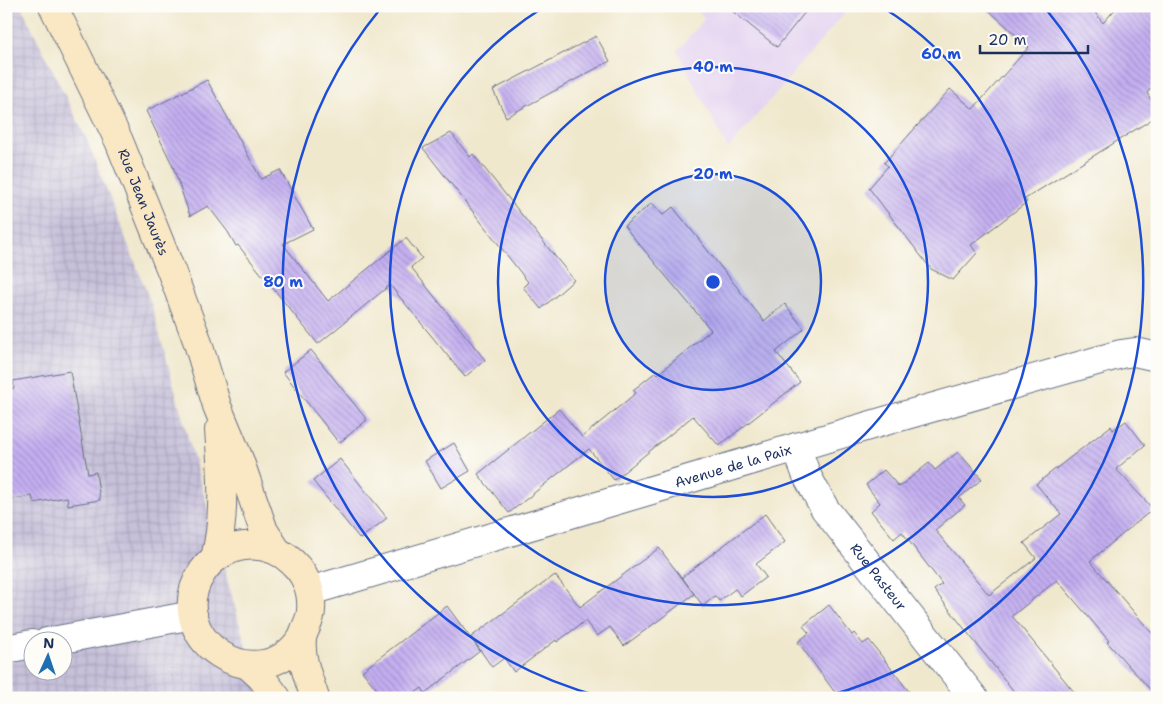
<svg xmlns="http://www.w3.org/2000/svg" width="1163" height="704" viewBox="0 0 1163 704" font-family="'Shantell Sans',sans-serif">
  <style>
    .built { fill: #e4d3f1 }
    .industrial { fill: url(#industrial-grid); fill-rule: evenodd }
    .building { fill: url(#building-back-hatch) }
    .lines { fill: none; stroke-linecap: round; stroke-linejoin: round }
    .minor-casing { stroke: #667085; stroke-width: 30 }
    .secondary-casing { stroke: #667085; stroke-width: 30 }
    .minor { stroke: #fff; stroke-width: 28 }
    .secondary { stroke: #fae7c3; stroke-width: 28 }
    .ring { fill: none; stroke: #1d4ed8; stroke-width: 2.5 }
    .labels { text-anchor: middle; stroke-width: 4; stroke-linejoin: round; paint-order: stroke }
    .street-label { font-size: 14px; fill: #1b2f5e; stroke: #fdfcf7 }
    .centre { fill: #1d4ed8; stroke: #fdfcf7; stroke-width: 2.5 }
    .ring-label { font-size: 15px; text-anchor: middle; font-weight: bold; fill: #1d4ed8; stroke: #fdfcf7; stroke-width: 4; stroke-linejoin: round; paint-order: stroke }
  </style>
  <defs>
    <pattern id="industrial-grid" width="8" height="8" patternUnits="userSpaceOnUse" patternTransform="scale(1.25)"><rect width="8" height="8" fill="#c6c0d9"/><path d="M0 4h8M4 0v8" fill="none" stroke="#aaa5bd"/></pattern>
    <pattern id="building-back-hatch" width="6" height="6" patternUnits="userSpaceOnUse" patternTransform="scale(1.25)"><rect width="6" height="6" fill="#c4aff1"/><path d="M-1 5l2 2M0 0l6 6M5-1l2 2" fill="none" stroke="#9e8fc6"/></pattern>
  </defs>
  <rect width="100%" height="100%" fill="#fdfcf7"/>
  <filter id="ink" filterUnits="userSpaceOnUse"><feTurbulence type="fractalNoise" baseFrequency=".02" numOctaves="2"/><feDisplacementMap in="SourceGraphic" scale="10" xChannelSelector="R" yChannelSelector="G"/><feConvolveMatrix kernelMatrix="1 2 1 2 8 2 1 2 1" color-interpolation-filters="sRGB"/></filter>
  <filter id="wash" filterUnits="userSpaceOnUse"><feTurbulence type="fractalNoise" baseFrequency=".0096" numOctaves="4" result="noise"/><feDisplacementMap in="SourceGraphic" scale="20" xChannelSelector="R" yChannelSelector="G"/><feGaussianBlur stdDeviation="1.12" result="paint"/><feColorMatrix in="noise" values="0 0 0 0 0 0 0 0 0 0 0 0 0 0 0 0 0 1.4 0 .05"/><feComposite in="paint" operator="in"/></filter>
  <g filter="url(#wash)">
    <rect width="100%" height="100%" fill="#f0e8cd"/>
    <polygon class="built" points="692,6 851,6 728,149 677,51 705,18"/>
    <path class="industrial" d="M6 6H21L87 140 151 303 260 698H6ZM32 642H62V672H32Z"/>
    <g id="blocks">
      <g class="building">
        <polygon points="726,6 810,6 777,47"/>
        <polygon points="984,6 1090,6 1103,23 1118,6 1157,6 1157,81 1147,93 1157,109 1157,116 1025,199 1027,202 971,245 977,253 953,280 931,269 869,188 888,166 884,163 950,89 973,109 1029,47"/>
        <polygon points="596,36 610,61 506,117 493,90"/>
        <polygon points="207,80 261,179 280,170 313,229 283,244 328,301 406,238 422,258 411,267 485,360 465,377 390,285 318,344 238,245 236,246 228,232 208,206 190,216 172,164 146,111"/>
        <polygon points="451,133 470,157 473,154 574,280 541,309 523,287 528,282 423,148"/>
        <polygon points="652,203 663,215 673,207 764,321 785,304 804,329 776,352 800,382 719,446 693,416 614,480 589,449 509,513 478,474 559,409 582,437 636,393 633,390 656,372 658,374 711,330 624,226"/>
        <polygon points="311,350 367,420 339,443 283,372"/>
        <polygon points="70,371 88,474 96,472 100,500 68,505 67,497 34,503 32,496 6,500 6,390 14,388 13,381"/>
        <polygon points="1126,421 1145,445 1116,469 1153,509 1090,561 1157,639 1157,697 1107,642 1109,641 1057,580 1012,616 1079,698 1019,698 934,590 942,584 902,532 894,539 871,511 880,503 866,485 884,470 899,487 929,463 935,470 958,452 982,479 959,498 965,505 935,530 989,595 1036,558 1024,543 1061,514 1036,484 1111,426 1113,430"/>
        <polygon points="454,443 470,471 441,488 425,461"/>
        <polygon points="340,459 387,518 360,539 313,481"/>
        <polygon points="765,514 785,542 756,564 766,577 741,596 735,589 719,601 715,596 703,606 682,577"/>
        <polygon points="659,548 694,594 624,646 610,627 597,636 585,621 557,642 556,640 514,672 504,658 492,667 471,637 555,575 580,607"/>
        <polygon points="829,605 852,635 854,633 863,644 869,640 914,698 839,698 798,642 809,633 803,626"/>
        <polygon points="447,606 480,651 425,693 422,688 408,698 384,698 362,671"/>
      </g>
    </g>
  </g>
  <g filter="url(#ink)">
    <use href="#blocks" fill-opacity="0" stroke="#667085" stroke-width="1"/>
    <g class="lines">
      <g class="minor-casing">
        <g id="minor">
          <path id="s1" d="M796 447 807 476 825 509 974 698"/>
          <path id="s2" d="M310 591 885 421 1121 354 1135 352 1157 357"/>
          <polyline points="47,642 193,615"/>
          <polyline points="6,649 32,644"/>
        </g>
      </g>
      <g class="secondary-casing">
        <g id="secondary">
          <path id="s3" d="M53 6 119 141 172 273 197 340 217 406 239 459 264 531 277 551"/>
          <path d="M215 558C226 517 222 472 219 430"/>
          <path d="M302 637C259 704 158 637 203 571 212 558 228 548 244 546 281 542 314 572 311 610 311 621 303 630 302 639 300 659 309 679 315 698"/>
          <polyline points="248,665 261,677 277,698"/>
        </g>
      </g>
      <use href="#minor" class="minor"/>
      <use href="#secondary" class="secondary"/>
    </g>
  </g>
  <circle cx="713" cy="282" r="108" fill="#1d4ed8" fill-opacity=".12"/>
  <g class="ring">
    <circle cx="713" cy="282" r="108"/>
    <circle cx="713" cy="282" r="215"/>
    <path d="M882 7A323 323 0 1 1 544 7"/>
    <path d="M602 697A430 430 0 0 1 381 8M1045 8A430 430 0 0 1 824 697"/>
  </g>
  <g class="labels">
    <g class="street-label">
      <text dy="5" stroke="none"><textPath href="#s3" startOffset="216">Rue Jean Jaurès</textPath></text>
      <text dy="5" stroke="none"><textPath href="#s2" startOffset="441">Avenue de la Paix</textPath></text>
      <text dy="5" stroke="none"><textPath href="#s1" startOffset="155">Rue Pasteur</textPath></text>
    </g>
  </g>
  <circle cx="713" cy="282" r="8" class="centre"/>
  <g class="ring-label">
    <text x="941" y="59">60 m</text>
    <text x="713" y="72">40 m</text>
    <text x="713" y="179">20 m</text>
    <text x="283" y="287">80 m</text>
  </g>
  <rect width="1163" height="704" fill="none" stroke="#fdfcf7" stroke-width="25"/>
  <g transform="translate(48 656) rotate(3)"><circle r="24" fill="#fdfcf7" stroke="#a3aaba"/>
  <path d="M0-4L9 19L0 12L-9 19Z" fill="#1f6fb2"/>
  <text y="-8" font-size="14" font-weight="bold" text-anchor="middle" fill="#1b2f5e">N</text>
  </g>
  <path d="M980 45v8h108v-8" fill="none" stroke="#1b2f5e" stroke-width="2.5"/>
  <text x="988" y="45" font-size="15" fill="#1b2f5e" stroke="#fdfcf7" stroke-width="4" paint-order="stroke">20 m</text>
</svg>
